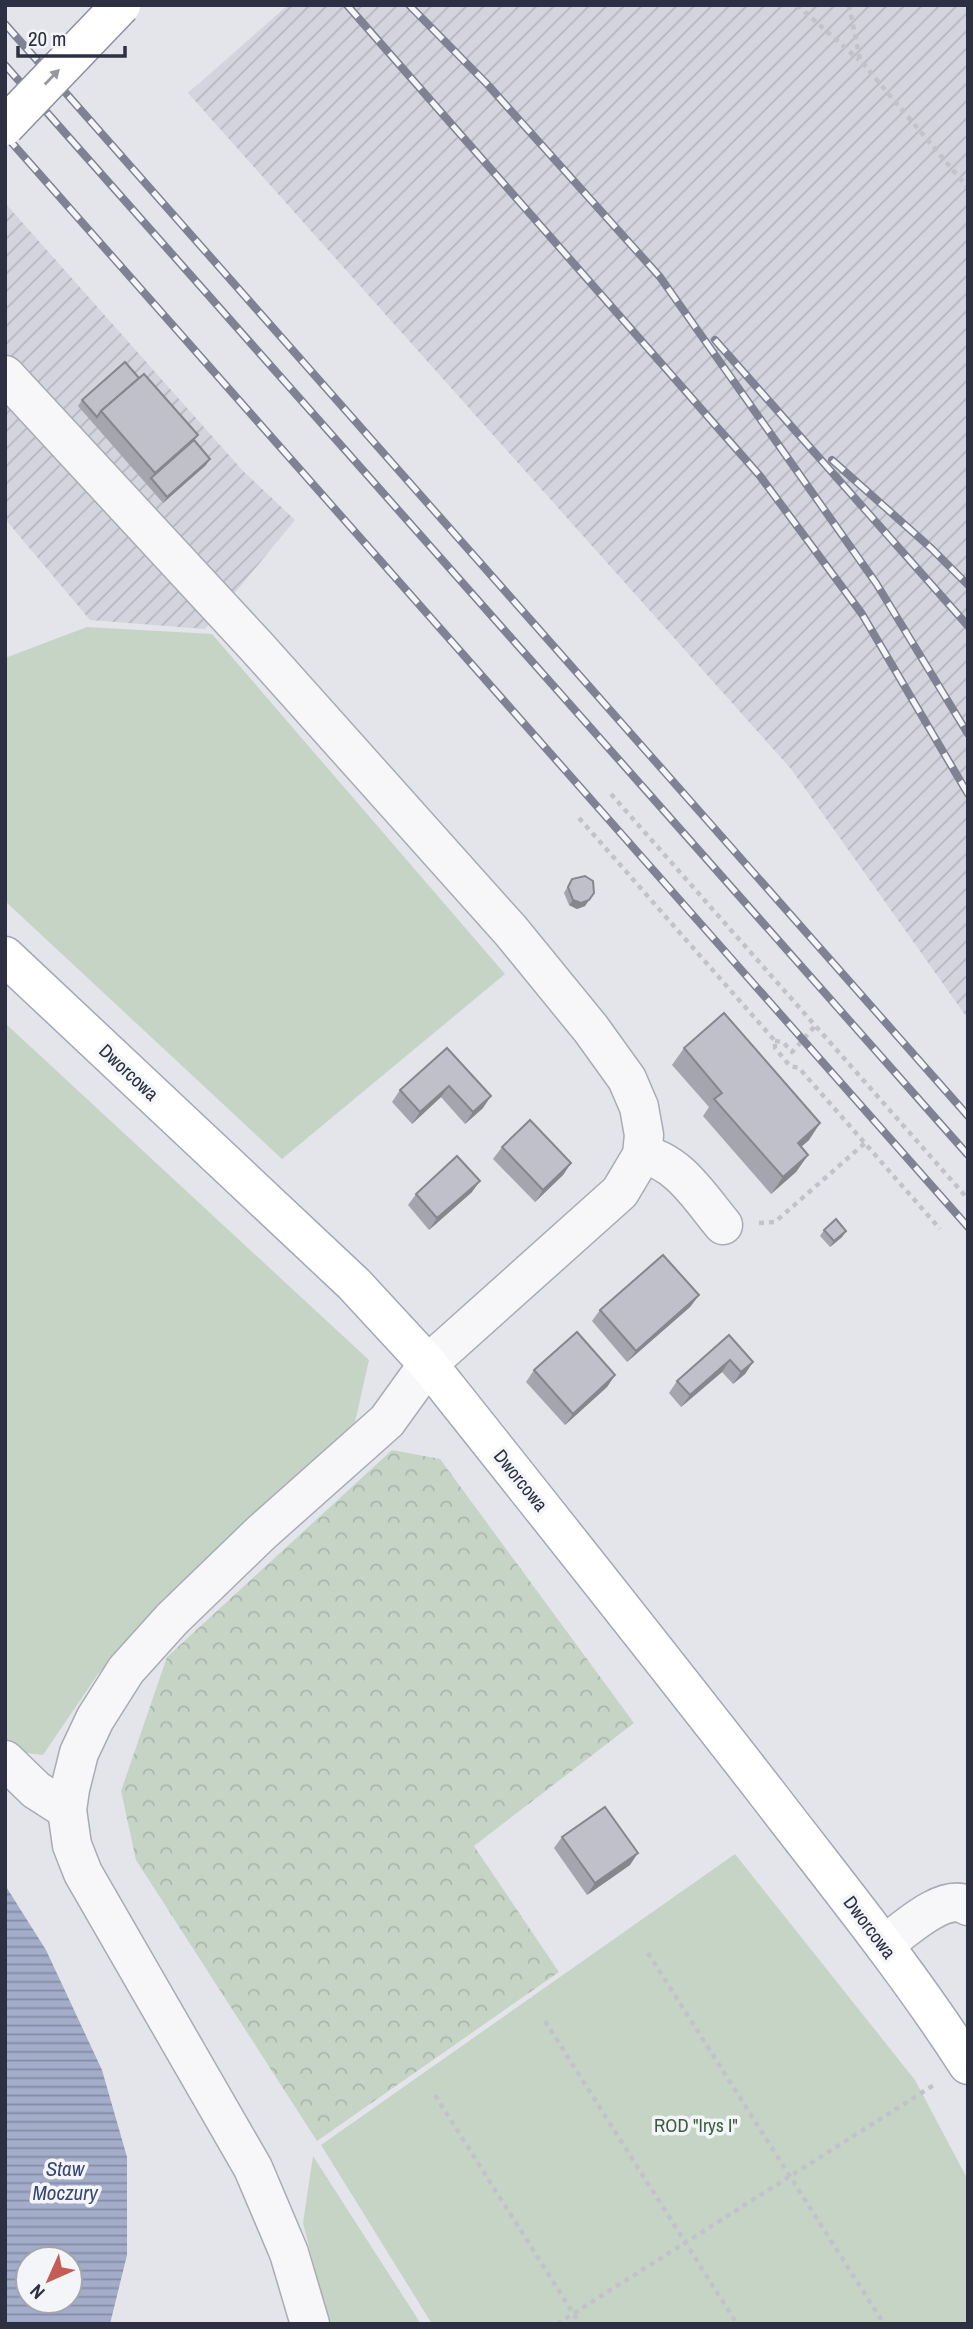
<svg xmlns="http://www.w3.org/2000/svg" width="973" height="2329" viewBox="0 0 973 2329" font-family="'Archivo Narrow',sans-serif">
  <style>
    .industrial { fill: url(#industrial-furrows) }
    .green { fill: #c6d4c6 }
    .forest { fill: url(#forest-crowns) }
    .water { fill: url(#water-rules); fill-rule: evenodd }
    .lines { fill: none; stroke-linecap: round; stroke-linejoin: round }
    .minor-casing { stroke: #a9abb5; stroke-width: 41 }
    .major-casing { stroke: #a4a7b6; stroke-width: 41 }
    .path { stroke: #c2c3c9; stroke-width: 4.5; stroke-dasharray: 5 5; stroke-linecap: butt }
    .minor { stroke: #f7f7f9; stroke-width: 38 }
    .major { stroke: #fff; stroke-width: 38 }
    .rail-casing { stroke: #7f8293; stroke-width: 8 }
    .rail { stroke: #f4f5f8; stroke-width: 5; stroke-dasharray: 16; stroke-linecap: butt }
    .highway-bridge-casing { stroke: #8d90a0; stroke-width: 41; stroke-linecap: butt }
    .highway-bridge { stroke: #fff; stroke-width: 38 }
    .wall { fill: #a4a5ae }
    .shaded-wall { fill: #86868d }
    .building { fill: #bfc0ca; stroke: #86868d; stroke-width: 2 }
    .oneway { fill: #9698a0 }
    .labels { text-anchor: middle; stroke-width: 7; stroke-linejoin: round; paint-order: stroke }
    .street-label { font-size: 19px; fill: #2d3042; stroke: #f4f5f8 }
    .park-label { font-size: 19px; fill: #3b5d3d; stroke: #f4f5f8 }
    .water-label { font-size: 21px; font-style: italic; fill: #3a4773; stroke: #f4f5f8 }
  </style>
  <defs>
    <pattern id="industrial-furrows" width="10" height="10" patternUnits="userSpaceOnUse" patternTransform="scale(1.75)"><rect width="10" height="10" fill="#d3d4dd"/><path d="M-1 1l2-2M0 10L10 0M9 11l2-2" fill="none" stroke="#b5b6bf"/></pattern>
    <pattern id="forest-crowns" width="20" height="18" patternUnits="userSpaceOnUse" patternTransform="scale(1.75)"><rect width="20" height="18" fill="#c6d4c6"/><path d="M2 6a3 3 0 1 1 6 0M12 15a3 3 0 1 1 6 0" fill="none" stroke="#aab6ab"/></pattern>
    <pattern id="water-rules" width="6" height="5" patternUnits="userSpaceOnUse" patternTransform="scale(1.75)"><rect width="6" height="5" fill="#a3acc8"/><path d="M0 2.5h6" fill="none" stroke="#858ca4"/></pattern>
  </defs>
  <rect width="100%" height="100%" fill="#e4e5eb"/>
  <g class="industrial">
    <polygon points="288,5 968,5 968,1019 791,769 188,93"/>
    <polygon points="5,203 243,471 295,520 205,629 90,620 5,519"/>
  </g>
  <g class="green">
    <polygon points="87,627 212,634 505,974 282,1159 5,901 5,658"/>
    <polygon points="5,1023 369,1360 355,1422 98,1674 43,1755 10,1751 5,1746"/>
    <polygon points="735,1854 915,2080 968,2180 968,2324 432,2324 321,2145"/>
    <polygon points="313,2156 421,2324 329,2324 303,2223"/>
  </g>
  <polygon class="forest" points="392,1450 440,1459 634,1723 474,1846 559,1972 317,2141 136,1860 121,1791 167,1657"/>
  <path class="water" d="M5 1885 46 1950 102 2070 127 2157V2255L110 2324H5ZM28 2259H70V2301H28Z"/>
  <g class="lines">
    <g class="minor-casing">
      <g id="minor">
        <polyline points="5,375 256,646 511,931 591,1029 627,1079 639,1107 644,1135 642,1155 620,1192 428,1364 387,1421 261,1533 172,1619 126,1670 95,1719 79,1753 70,1789 67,1810 72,1845 83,1873 253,2168 289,2253 310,2324"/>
        <path d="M642 1155C678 1160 701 1199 723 1225"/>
        <polyline points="5,1760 36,1790 67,1810"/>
        <path d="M884 1945C903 1931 945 1891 968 1906"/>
      </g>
    </g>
    <g class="major-casing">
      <path id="major" d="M5 956 354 1284 428 1364C541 1506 655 1649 766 1792 835 1882 907 1970 968 2065"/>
    </g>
    <g class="path">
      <polyline points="797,5 859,60"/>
      <polyline points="849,5 860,60 968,188"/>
      <polyline points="611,794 968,1199"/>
      <polyline points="579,818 775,1041 775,1048 790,1066 799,1068 940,1229"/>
      <polyline points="775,1041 783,1042 792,1052 815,1026"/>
      <polyline points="759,1223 775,1222 865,1143"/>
      <polyline points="648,1953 884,2324"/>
      <polyline points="545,2021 737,2324"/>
      <polyline points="435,2095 580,2324"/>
      <polyline points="557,2324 937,2083"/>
    </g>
    <use href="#minor" class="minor"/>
    <use href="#major" class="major"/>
    <g class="rail-casing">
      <g id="rail">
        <polyline points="347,5 760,476 862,614 968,794"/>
        <polyline points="409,5 487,84 660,277 876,583 968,734"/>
        <polyline points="5,24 968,1116"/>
        <polyline points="5,65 968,1155"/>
        <polyline points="5,135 968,1227"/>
        <polyline points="715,340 968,626"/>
        <polyline points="832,460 932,549 968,585"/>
      </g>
    </g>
    <use href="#rail" class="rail"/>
    <g class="highway-bridge-casing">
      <polyline id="highway-bridge" points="5,126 121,5"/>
    </g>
    <use href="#highway-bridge" class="highway-bridge"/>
  </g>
  <g class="wall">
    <polygon points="82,400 194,440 206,465 163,503 78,406"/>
    <polygon points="572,879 594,893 585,906 577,909 569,905 564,893"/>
    <polygon points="447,1048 483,1108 465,1124 441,1097 412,1124 392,1102 400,1090"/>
    <polygon points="684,1048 820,1123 809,1140 801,1147 808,1155 796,1172 771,1194 703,1116 709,1107 672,1065"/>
    <polygon points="502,1147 571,1163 563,1175 535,1202 493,1159"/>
    <polygon points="472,1192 429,1230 408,1205 416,1194"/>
    <polygon points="824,1230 846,1231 842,1237 830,1247 820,1236"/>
    <polygon points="699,1295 690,1307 627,1362 592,1321 600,1310"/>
    <polygon points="729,1335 753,1362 745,1374 733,1384 722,1372 681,1407 669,1393 677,1381"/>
    <polygon points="534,1370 615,1375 607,1387 565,1425 526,1382"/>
    <polygon points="562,1837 630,1865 587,1895 554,1848"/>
  </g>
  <g class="shaded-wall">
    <polygon points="198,435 190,446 151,478 147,484 155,473"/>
    <polygon points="210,459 206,465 163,503 167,497"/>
    <polygon points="573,900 589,900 585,906 577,909 569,905"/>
    <polygon points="449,1086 441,1097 412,1124 420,1112"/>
    <polygon points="491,1096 483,1108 465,1124 473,1112"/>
    <polygon points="820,1123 809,1140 786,1160 798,1143"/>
    <polygon points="808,1155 796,1172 771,1194 783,1177"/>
    <polygon points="571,1163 563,1175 535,1202 543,1190"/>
    <polygon points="480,1181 472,1192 429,1230 437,1218"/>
    <polygon points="846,1231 842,1237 830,1247 834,1241"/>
    <polygon points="699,1295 690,1307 627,1362 636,1351"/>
    <polygon points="730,1360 722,1372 681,1407 690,1395"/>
    <polygon points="753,1362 745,1374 733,1384 741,1372"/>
    <polygon points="615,1375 607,1387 565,1425 573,1414"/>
    <polygon points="638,1853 630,1865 587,1895 595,1883"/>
  </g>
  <g class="building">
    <polygon points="125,362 139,378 101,411 97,417 82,400"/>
    <polygon points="144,374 198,435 155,473 101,411"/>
    <polygon points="194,440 210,459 167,497 151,478"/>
    <polygon points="585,876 593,881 594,893 589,900 581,903 573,900 568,887 572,879"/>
    <polygon points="724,1013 820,1123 798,1143 808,1155 783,1177 714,1099 722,1093 684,1048"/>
    <polygon points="447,1048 491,1096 473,1112 449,1086 420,1112 400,1090"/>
    <polygon points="530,1120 571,1163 543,1190 502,1147"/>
    <polygon points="457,1156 480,1181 437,1218 416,1194"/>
    <polygon points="836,1219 846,1231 834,1241 824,1230"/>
    <polygon points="663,1255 699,1295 636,1351 600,1310"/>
    <polygon points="577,1332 615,1375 573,1414 534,1370"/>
    <polygon points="729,1335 753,1362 741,1372 730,1360 690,1395 677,1381"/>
    <polygon points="605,1807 638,1853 595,1883 562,1837"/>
  </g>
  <defs><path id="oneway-solid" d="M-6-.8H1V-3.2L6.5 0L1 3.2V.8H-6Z" transform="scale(1.75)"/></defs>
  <use class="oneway" href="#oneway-solid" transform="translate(52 77) rotate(-46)"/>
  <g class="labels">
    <g class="street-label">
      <text transform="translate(129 1072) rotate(43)" y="7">Dworcowa</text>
      <text transform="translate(521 1480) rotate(51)" y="7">Dworcowa</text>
      <text transform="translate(870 1927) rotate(53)" y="7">Dworcowa</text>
    </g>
    <g class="park-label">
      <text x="696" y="2132">ROD "Irys I"</text>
    </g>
    <g class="water-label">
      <text x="65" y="2176">Staw<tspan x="65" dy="24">Moczury</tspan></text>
    </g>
  </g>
  <rect width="973" height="2329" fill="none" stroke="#2d3042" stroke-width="14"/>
  <g transform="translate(49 2280) rotate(225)"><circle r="33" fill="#f4f5f8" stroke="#a4a6af" stroke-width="2"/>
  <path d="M0-5L12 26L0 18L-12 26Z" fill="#c45e55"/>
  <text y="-10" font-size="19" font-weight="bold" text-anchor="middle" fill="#2d3042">N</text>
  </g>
  <path d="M18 46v10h107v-10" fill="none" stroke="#2d3042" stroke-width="3.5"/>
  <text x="28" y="46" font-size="21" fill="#2d3042" stroke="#f4f5f8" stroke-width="5" paint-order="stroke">20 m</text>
</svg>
